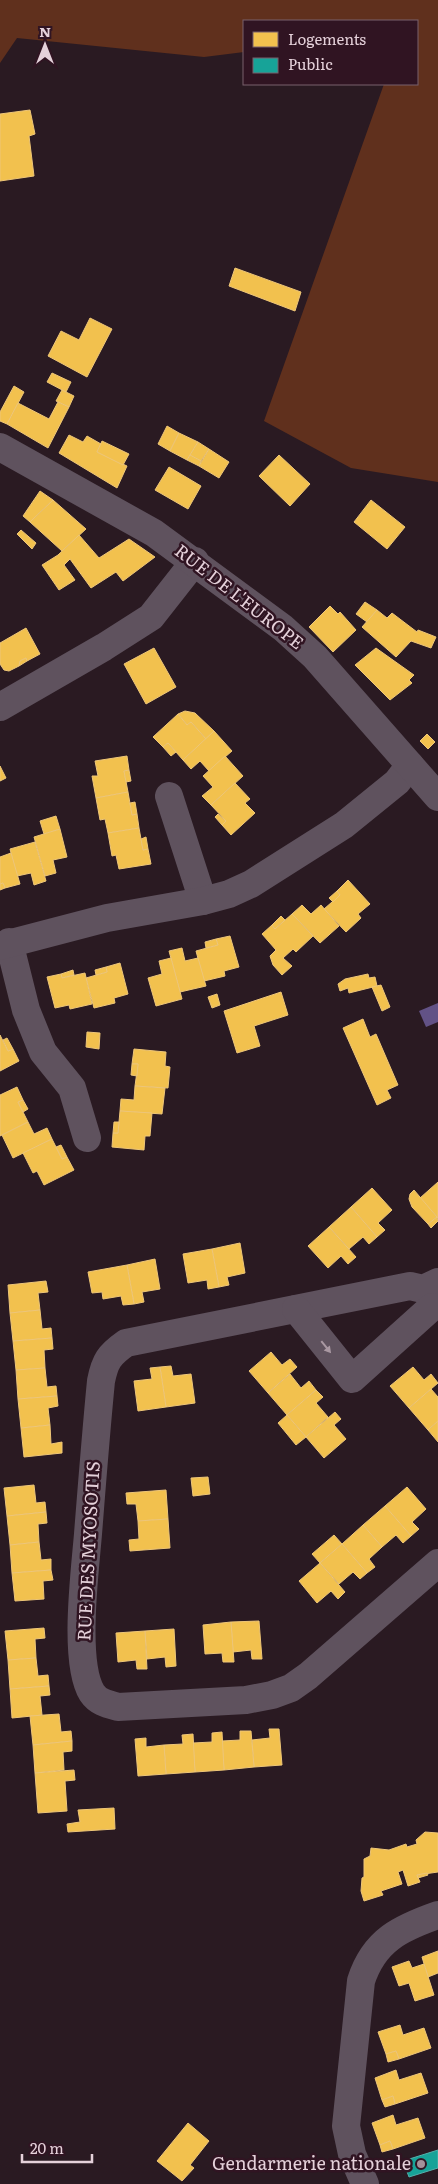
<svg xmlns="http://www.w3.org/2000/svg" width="438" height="2184" viewBox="0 0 438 2184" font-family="Literata,serif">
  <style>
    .green { fill: #60301d }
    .water { fill: #625286 }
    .homes { fill: #f2c14e; stroke: #eec678 }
    .public { fill: #17a398; stroke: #55b1ac }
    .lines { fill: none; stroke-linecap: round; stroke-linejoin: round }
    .minor { stroke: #5f525e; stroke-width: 28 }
    .tertiary { stroke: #5f525e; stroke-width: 28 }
    .oneway { fill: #a998a2 }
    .poi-dot { fill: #a4919a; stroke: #301422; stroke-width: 2 }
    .labels { text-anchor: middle; stroke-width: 5; stroke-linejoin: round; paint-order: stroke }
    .street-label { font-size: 18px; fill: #e5d1da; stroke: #301422 }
    .poi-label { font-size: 18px; fill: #e5d1da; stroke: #301422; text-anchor: end }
  </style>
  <rect width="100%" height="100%" fill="#2a1a22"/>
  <polygon class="green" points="0,0 438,0 438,482 351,468 264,421 384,84 417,84 417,21 244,21 244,52 204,57 17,38 0,63"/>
  <polygon class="water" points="438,1003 438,1022 426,1027 419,1011"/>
  <g class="homes">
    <polygon points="30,110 35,134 29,136 34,176 0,181 0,114"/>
    <polygon points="235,268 301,292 295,311 229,286"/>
    <polygon points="90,318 112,329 87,377 48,356 61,331 79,340"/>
    <polygon points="52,373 71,382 66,392 47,382"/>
    <polygon points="14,386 24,392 7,424 0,421 0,412"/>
    <polygon points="62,390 74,396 69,407 56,401"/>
    <polygon points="58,402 69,407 48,448 7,424 18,403 49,419"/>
    <polygon points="167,426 179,433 170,451 158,444"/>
    <polygon points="179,433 198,442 187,460 170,451"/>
    <polygon points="69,435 83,442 87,436 101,444 97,452 127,466 117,488 59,453"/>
    <polygon points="102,441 129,454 123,465 97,452"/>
    <polygon points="198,442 209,449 201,461 190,455"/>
    <polygon points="209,449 229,462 219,478 199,466"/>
    <polygon points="190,455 201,461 199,466 187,460"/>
    <polygon points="279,455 310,484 290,506 259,476"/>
    <polygon points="169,467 201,486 188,509 155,490"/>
    <polygon points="40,491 53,500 30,522 23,516"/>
    <polygon points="53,500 86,529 62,551 30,522"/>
    <polygon points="371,500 405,527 387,549 354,522"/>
    <polygon points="21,530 36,543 32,549 17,534"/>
    <polygon points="79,535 99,558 129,539 155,557 123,581 116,572 91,588 70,559 64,565 75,580 59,590 42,565 58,555"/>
    <polygon points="365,602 377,610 367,622 356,614"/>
    <polygon points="330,606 338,614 340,612 356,630 333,652 309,627"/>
    <polygon points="377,610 387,618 392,613 417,632 418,630 436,637 431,648 411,641 396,657 362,627"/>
    <polygon points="26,628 40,654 27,661 26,658 20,661 19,666 9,671 4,670 0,664 0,643"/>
    <polygon points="154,648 176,687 146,704 124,664"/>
    <polygon points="376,648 414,675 409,680 412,683 390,700 355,665"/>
    <polygon points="26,658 27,661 19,666 20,661"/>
    <polygon points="185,711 195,713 214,731 206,739 191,722 187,725 178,714"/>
    <polygon points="178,714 187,725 191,722 206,739 183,760 168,743 163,747 153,737"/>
    <polygon points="214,731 232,751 209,771 200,761 191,769 183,760"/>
    <polygon points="427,734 435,742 428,749 420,741"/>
    <polygon points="168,743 176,752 171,756 163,747"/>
    <polygon points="127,756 129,770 124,771 128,792 96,798 92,776 98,776 95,761"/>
    <polygon points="225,756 243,776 211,805 202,796 213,787 203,776"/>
    <polygon points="0,766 6,778 0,781"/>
    <polygon points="129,770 131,781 126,782 124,771"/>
    <polygon points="235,783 250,799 245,803 255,813 231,835 222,825 226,821 211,805"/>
    <polygon points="128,792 132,815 137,814 139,828 108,833 105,819 100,820 96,798"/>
    <polygon points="135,802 137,814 132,815 130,803"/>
    <polygon points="218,814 226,821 222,825 215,817"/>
    <polygon points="56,816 60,829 44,834 40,821"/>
    <polygon points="139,828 143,850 148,849 151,864 119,869 116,855 112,856 108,833"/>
    <polygon points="60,829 67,857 53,860 56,873 45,876 34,837"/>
    <polygon points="146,837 148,849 143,850 141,839"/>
    <polygon points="35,842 46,881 34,885 31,873 17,876 10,849"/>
    <polygon points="11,853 20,884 5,888 3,883 0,884 0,857"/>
    <polygon points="348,880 370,904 358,914 361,918 346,932 324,909 340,895 337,891"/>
    <polygon points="3,883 5,888 0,890 0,884"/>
    <polygon points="337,891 340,895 333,902 329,898"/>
    <polygon points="302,905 311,914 321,905 339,926 320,943 292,914"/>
    <polygon points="292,914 313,936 296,952 293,949 283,958 292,966 282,975 273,965 270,956 276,950 262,934 272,925 275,929"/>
    <polygon points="281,916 285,920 275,929 272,925"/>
    <polygon points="230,936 239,967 224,971 225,976 204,981 196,951 218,945 216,939"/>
    <polygon points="216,939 218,945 206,948 205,942"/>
    <polygon points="182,948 185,961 198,958 206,986 180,992 169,951"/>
    <polygon points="171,958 182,999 156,1006 148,978 162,974 159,961"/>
    <polygon points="120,963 128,994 114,998 115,1003 94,1008 86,978 107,972 106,967"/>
    <polygon points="106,967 107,972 96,975 95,970"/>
    <polygon points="73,970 74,975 62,978 61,974"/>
    <polygon points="85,973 92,1004 70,1009 69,1005 55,1008 47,977 61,974 62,978"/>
    <polygon points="368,974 369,978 375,977 377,986 349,993 348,988 340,991 338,984 345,979"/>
    <polygon points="381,985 390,1007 382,1011 372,987"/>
    <polygon points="281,992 288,1015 254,1026 260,1046 237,1053 224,1011"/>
    <polygon points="217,994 220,1005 212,1008 208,997"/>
    <polygon points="363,1019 370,1037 376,1034 398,1085 387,1090 391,1098 377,1105 343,1028"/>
    <polygon points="87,1032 100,1033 99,1049 86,1047"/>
    <polygon points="0,1035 8,1051 13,1049 19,1061 0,1071"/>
    <polygon points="7,1038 13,1049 8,1051 3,1040"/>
    <polygon points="134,1049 166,1052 165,1066 170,1067 168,1088 135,1086 138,1064 132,1064"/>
    <polygon points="132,1064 138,1064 137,1076 131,1075"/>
    <polygon points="135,1086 165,1088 162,1114 120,1111 121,1099 134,1100"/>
    <polygon points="17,1087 23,1100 18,1102 28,1122 0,1136 0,1095"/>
    <polygon points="23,1100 28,1109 23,1112 18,1102"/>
    <polygon points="120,1111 152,1113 150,1136 145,1136 144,1150 112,1147 113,1133 118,1133"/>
    <polygon points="28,1122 34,1134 47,1128 52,1139 13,1158 2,1135"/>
    <polygon points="114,1122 119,1122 118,1133 113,1133"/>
    <polygon points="52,1139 62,1159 67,1157 74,1170 44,1185 37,1171 33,1173 23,1153"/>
    <polygon points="61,1145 67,1157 62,1159 56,1147"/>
    <polygon points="438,1182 438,1218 420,1198"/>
    <polygon points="372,1188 392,1210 378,1223 385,1230 377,1237 351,1207"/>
    <polygon points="414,1190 437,1217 428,1224 412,1207 409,1199 410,1194"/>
    <polygon points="351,1207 377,1237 369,1244 363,1237 349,1249 329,1227"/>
    <polygon points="437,1217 438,1221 431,1228 428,1224"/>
    <polygon points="329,1227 356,1257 348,1264 341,1256 328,1268 308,1246"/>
    <polygon points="240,1243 245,1273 227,1277 229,1285 219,1287 212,1249"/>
    <polygon points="212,1249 219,1287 208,1289 207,1280 188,1283 183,1254"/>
    <polygon points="155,1259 160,1289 142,1292 144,1302 134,1304 127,1265"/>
    <polygon points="127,1265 134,1304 123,1305 121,1296 103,1299 102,1292 92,1293 88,1272"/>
    <polygon points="46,1281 48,1292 38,1293 40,1310 10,1313 8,1285"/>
    <polygon points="40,1310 42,1329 51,1328 52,1338 13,1341 10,1313"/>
    <polygon points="52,1338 53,1349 44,1350 45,1368 16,1370 13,1341"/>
    <polygon points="271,1352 282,1365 290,1359 297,1367 268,1393 249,1371"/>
    <polygon points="171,1366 173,1376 191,1374 195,1403 166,1407 160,1367"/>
    <polygon points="160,1367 166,1407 138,1411 134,1381 152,1379 150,1368"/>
    <polygon points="413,1367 424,1380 431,1374 438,1383 409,1408 390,1386"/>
    <polygon points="45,1368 47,1387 56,1386 57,1396 18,1399 16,1370"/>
    <polygon points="290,1374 301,1388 309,1381 316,1390 287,1415 268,1393"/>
    <polygon points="431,1389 438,1397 438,1421 428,1430 409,1408"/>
    <polygon points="316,1390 323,1397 316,1403 328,1417 306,1437 287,1415"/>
    <polygon points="57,1396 58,1406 48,1408 50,1425 21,1428 18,1399"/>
    <polygon points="335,1412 341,1419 334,1425 346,1439 324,1458 306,1437"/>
    <polygon points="287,1415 306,1437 296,1445 278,1423"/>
    <polygon points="438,1421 438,1442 428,1430"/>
    <polygon points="50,1425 51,1444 62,1442 62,1453 24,1457 21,1428"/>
    <polygon points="208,1477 210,1494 193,1496 191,1478"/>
    <polygon points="34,1485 36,1503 45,1502 46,1512 7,1516 4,1488"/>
    <polygon points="407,1487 426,1509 412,1522 419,1529 411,1536 385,1506"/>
    <polygon points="166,1490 168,1519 138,1521 136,1504 127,1504 126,1493"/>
    <polygon points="385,1506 411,1536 403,1543 396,1535 382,1547 363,1525"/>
    <polygon points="46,1512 47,1523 38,1524 39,1542 10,1545 7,1516"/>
    <polygon points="168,1519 170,1548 130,1551 129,1540 139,1539 138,1521"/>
    <polygon points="363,1525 382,1547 369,1559 375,1567 367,1573 342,1544"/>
    <polygon points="334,1535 342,1544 320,1563 312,1554"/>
    <polygon points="39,1542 41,1560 51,1559 51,1570 12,1573 10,1545"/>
    <polygon points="342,1544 367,1573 360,1579 353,1572 339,1584 320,1563"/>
    <polygon points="320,1563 345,1592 338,1599 331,1591 317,1603 299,1581"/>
    <polygon points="51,1570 53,1580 43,1581 44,1599 15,1601 12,1573"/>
    <polygon points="259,1621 262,1659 252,1659 251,1650 233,1652 231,1622"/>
    <polygon points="231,1622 234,1662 223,1662 222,1653 205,1654 203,1625"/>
    <polygon points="44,1628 45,1638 35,1639 36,1658 8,1660 5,1631"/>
    <polygon points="174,1629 176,1666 166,1667 165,1657 147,1659 145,1631"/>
    <polygon points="145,1631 147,1669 137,1669 136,1660 118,1662 116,1633"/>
    <polygon points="36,1658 38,1676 48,1675 49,1686 10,1689 8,1660"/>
    <polygon points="49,1686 50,1695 40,1696 42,1715 12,1718 10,1689"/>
    <polygon points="59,1714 61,1732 71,1731 72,1741 33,1745 30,1716"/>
    <polygon points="269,1729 279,1729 282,1765 254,1767 252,1740 270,1738"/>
    <polygon points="240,1731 251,1731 254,1767 224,1770 222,1741 240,1740"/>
    <polygon points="222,1732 224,1770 195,1772 193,1743 212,1742 212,1733"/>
    <polygon points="193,1734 195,1772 166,1774 164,1745 183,1744 182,1735"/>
    <polygon points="146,1738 146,1747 164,1745 166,1774 138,1776 135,1739"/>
    <polygon points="72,1741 72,1751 63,1752 64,1770 35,1773 33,1745"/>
    <polygon points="74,1770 75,1780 65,1781 67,1811 38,1813 35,1773"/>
    <polygon points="114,1808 115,1829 68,1832 67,1824 80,1822 78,1810"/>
    <polygon points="425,1832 438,1833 438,1872 417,1875 420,1882 408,1886 403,1870 398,1872 402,1884 381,1891 383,1895 364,1901 361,1891 362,1878 364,1877 364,1859 370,1856 371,1848 389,1850 406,1844 407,1847 417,1844 416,1840"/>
    <polygon points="427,1873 428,1875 418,1878 417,1875"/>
    <polygon points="438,1951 438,1973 428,1977 422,1957"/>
    <polygon points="409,1961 412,1968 424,1964 434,1995 415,2001 409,1983 399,1986 392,1967"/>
    <polygon points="400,2025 403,2035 424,2028 431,2048 399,2059 396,2051 386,2054 378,2032"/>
    <polygon points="396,2051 399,2059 388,2062 386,2054"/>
    <polygon points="396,2070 399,2080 421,2073 428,2093 395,2104 393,2096 382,2100 375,2078"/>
    <polygon points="393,2096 395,2104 385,2107 382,2100"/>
    <polygon points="393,2115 396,2125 418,2118 425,2138 393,2149 390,2141 380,2145 372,2123"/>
    <polygon points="188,2123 209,2141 190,2165 194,2168 182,2181 157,2161"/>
    <polygon points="390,2141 393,2149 382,2152 380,2145"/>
  </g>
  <polygon class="public" points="438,2150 438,2168 409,2177 403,2161"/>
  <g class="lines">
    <g class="minor">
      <polyline points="0,707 104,647 151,617 195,561"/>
      <polyline points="169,796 203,901"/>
      <polyline points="9,942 26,1010 43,1052 72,1088 87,1138"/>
      <polyline points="0,946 107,918 203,901 229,894 251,884 344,825 397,782 410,765"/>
      <path d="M438 1282 423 1289 410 1286 126 1343C109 1355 105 1361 101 1381 96 1432 92 1483 88 1534 85 1571 73 1662 92 1693 98 1702 107 1704 118 1707L246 1700 272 1695 291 1688 308 1676 438 1563"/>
      <polyline points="296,1309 352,1379 432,1307"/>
      <path d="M365 2184 352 2154 346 2126 361 1981C374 1940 401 1928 438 1915"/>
    </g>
    <polyline class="tertiary" points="0,447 154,533 283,628 315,657 438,797"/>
  </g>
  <defs><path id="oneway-solid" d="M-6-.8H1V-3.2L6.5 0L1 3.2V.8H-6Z" transform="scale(1.25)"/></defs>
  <use class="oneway" href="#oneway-solid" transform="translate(326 1347) rotate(51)"/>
  <circle class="poi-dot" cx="421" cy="2164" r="5"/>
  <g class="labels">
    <g class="street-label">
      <text transform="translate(239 597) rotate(38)" y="6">RUE DE L'EUROPE</text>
      <text transform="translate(89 1551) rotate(-87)" y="6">RUE DES MYOSOTIS</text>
    </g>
    <g class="poi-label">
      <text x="411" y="2170">Gendarmerie nationale</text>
    </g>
  </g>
  <rect x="243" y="20" width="175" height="65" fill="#301422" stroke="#78606c"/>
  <rect x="253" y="32" width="25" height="15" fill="#f2c14e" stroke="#78606c"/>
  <text x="288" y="45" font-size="15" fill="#e5d1da">Logements</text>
  <rect x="253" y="58" width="25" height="15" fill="#17a398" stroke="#78606c"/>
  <text x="288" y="70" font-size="15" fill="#e5d1da">Public</text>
  <g transform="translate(45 45)" stroke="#301422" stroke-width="4" paint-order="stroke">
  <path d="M0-4L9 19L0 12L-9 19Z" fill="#e5d1da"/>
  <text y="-8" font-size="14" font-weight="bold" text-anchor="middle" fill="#e5d1da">N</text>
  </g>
  <path d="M22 2154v8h70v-8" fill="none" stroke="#e5d1da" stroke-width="2.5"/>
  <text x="30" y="2154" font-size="15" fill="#e5d1da" stroke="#301422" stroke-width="4" paint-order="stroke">20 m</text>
</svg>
